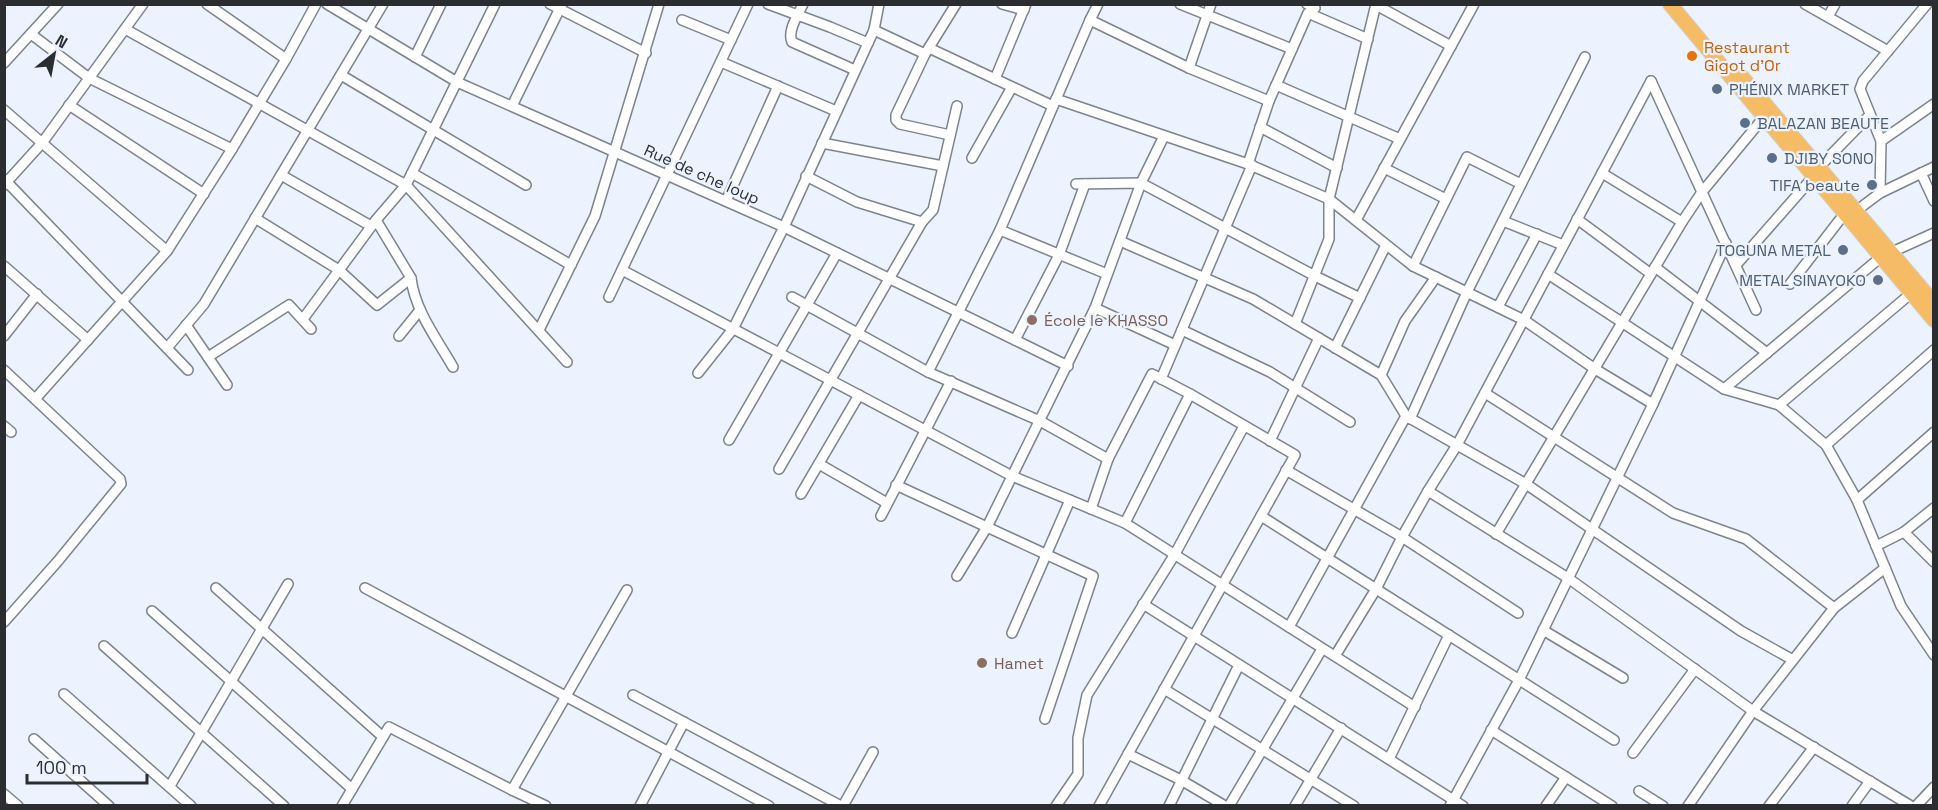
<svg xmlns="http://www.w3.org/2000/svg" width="1938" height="810" viewBox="0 0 1938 810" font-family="'Space Grotesk',sans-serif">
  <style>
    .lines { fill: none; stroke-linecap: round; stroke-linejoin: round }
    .minor-casing { stroke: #7d838d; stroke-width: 12 }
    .highway-casing { stroke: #d0d1d2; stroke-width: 16 }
    .minor { stroke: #fff; stroke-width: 9 }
    .highway { stroke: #f6bc65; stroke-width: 14 }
    .food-dot { fill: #e8710a; stroke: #ecf3fe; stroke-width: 2 }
    .service-dot { fill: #5c6f8a; stroke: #ecf3fe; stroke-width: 2 }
    .education-dot { fill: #8d6e63; stroke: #ecf3fe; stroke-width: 2 }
    .labels { text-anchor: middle; stroke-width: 4.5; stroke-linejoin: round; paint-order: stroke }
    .food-label { font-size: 16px; fill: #c56008; stroke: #ecf3fe; text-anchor: start }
    .service-label { font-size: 16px; fill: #4e5e75; stroke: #ecf3fe; text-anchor: start }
    .street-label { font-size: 16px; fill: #2b2d31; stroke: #ecf3fe }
    .education-label { font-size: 16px; fill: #785e54; stroke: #ecf3fe; text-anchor: start }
  </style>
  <rect width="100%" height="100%" fill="#ecf3fe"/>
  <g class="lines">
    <g class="minor-casing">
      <g id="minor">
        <polyline points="327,4 457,82 784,227 1068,366"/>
        <polyline points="550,4 646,53"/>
        <polyline points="768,4 830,27 868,43"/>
        <path d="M803 4C798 15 787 31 792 42L855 70"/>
        <polyline points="1002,4 1024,10"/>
        <polyline points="1180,4 1292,49"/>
        <polyline points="1307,4 1315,8"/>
        <polyline points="1805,4 1888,51"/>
        <polyline points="1376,5 1451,46"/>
        <polyline points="1828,17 1835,4"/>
        <polyline points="682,20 731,40"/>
        <polyline points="1090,20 1189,68 1269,101"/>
        <polyline points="125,29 406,185 567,362"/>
        <polyline points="874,30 925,54"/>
        <polyline points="31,34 89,78 232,149"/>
        <polyline points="929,48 1053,106"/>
        <polyline points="415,57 441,4"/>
        <polyline points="286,59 316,4"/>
        <polyline points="721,62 836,111"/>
        <polyline points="4,63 58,4"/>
        <polyline points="1189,68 1211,4"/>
        <polyline points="341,75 526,185"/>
        <polyline points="995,79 1026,4"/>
        <polyline points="1651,81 1756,310"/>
        <polyline points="1276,85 1400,139"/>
        <polyline points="1056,99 1248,164 1329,199 1413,266 1524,320 1595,369 1653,404"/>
        <polyline points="69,105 204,194"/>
        <polyline points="512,106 562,4"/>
        <polyline points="4,110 167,251"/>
        <polyline points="1260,127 1337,168"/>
        <polyline points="950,135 900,124 896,120 896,115 925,54 956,4"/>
        <polyline points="1881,141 1934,104"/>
        <polyline points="822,143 943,166"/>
        <polyline points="972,158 1012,87"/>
        <polyline points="1248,164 1269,101 1308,13 1368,39"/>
        <polyline points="1819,167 1870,115"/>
        <polyline points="1384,168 1446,199"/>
        <polyline points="412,173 571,265"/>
        <polyline points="1602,173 1682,222"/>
        <polyline points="1921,173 1934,201"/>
        <polyline points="281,175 371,226"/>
        <polyline points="806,176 857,202 922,222"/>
        <polyline points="4,179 188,370"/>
        <polyline points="1076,184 1141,183 1315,276 1360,298"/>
        <polyline points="4,185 42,143 143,4"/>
        <polyline points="1880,193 1881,141 1860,89 1863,81 1927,4"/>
        <polyline points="726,201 778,86"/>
        <polyline points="1856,211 1880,193 1934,167"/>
        <polyline points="255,218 339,270 377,305 411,278"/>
        <polyline points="1577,219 1651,274"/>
        <path d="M376 220 411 278C415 311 437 339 453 367"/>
        <polyline points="1356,220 1474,4"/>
        <polyline points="1503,221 1563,245"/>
        <polyline points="1000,230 1107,274"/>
        <polyline points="1120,241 1253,299 1381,375 1406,416 1526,484 1741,631 1793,660"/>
        <polyline points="1736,265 1814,176"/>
        <polyline points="4,266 88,340"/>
        <polyline points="1413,266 1467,157 1521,184"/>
        <polyline points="1655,267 1767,353"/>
        <polyline points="622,270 1012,476 1125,523 1415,707"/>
        <polyline points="1548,274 1724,389 1779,405 1826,445 1857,500 1901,606 1934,655"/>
        <polyline points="1790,284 1845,213"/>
        <polyline points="609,297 748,4"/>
        <polyline points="792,297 928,372 1040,421 1108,459"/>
        <polyline points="1498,307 1537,234"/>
        <polyline points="1095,308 1175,345"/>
        <polyline points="303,319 376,220 406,185 495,4"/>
        <polyline points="1295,324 1329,239 1329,199 1376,4"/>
        <polyline points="186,325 227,385"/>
        <polyline points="539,330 595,216 659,4"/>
        <polyline points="1182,330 1270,372 1350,422"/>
        <polyline points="4,336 37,294"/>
        <polyline points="399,336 420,310"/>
        <polyline points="1015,340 1059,255 1085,184"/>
        <polyline points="167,348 204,304 383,4"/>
        <polyline points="1335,348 1386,245"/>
        <polyline points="208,357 289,305 311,329"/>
        <polyline points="4,370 120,479 121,484 58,561 4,622"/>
        <polyline points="928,372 1000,230 1090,20 1098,4"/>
        <polyline points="698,373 733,329 784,227 874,30 879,4"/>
        <polyline points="1381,375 1405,321 1436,277"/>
        <polyline points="1161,379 1252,165"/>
        <polyline points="1724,389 1881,257 1934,233"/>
        <polyline points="1485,393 1673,513 1746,539 1834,608 1753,711 1688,806"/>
        <polyline points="36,398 167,251 232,149 286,59 207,4"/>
        <polyline points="1779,405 1915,290"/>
        <polyline points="1410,419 1467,292 1585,57"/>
        <polyline points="4,426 11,432"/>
        <polyline points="729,440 837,253"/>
        <polyline points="1270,441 1319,338"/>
        <polyline points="1826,445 1934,350"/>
        <polyline points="819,464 887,503"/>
        <polyline points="779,469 922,222 933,210 957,106"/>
        <polyline points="1286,470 1402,537 1518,613"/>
        <polyline points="896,485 1093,576 1045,719"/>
        <polyline points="1428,491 1568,578 1753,711 1911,806"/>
        <polyline points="801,494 859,395"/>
        <polyline points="1857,500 1934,432"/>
        <polyline points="1091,509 1108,459 1152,374 1190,394 1295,455 1099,806"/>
        <polyline points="881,516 951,381"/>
        <polyline points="1261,516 1614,740"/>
        <polyline points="1125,523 1190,394"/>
        <polyline points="1904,532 1934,562"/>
        <polyline points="1496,534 1682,222 1702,192 1764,117"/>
        <polyline points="1876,546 1904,532 1934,508"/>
        <polyline points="957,576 987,527 1095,308 1141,183 1164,136"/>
        <polyline points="216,588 383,737"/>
        <polyline points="365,588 769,806"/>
        <polyline points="1143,604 1463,806"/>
        <polyline points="1834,608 1885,568"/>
        <polyline points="152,611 352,789"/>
        <polyline points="1289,627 1406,416"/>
        <polyline points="1543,630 1623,678"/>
        <polyline points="1012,633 1070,500"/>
        <polyline points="104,646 284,806"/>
        <polyline points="1335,656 1376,589 1402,537 1428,491 1457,445 1651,81"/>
        <polyline points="1164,689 1354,806"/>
        <polyline points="64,694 191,806"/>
        <polyline points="633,695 841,806"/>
        <polyline points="1491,730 1612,806"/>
        <polyline points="34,739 109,806"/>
        <polyline points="1633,753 1695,669"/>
        <polyline points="1128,754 1181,780 1225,806"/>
        <polyline points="1389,759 1449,635"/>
        <polyline points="170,786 288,584"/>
        <polyline points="512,790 627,590"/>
        <polyline points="1639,791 1663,806"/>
        <polyline points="4,794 18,806"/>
        <polyline points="342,806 389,727 512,790 546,806"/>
        <polyline points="640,806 684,722"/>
        <polyline points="843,806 873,752"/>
        <polyline points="1056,806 1078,774 1078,738 1087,695 1175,554 1244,426"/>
        <polyline points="1169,806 1239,665"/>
        <polyline points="1229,806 1322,649"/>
        <polyline points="1295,806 1341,728"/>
        <polyline points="1450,806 1519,680 1653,404 1726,243"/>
        <polyline points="1546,806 1566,777"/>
        <polyline points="1769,806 1814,747"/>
        <polyline points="1852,806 1870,781"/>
        <polyline points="1916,806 1934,787"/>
      </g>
    </g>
    <g class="highway-casing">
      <g id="highway">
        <polyline points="1670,4 1934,320"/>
        <polyline points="1737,71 1934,303"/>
      </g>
    </g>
    <use href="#minor" class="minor"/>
    <use href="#highway" class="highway"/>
  </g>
  <circle class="food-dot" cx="1692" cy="56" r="6"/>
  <g class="service-dot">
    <circle cx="1717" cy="89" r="6"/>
    <circle cx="1745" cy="123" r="6"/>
    <circle cx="1772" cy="158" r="6"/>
    <circle cx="1872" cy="185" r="6"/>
    <circle cx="1843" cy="250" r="6"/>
    <circle cx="1878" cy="280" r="6"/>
  </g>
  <g class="education-dot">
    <circle cx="1032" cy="320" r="6"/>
    <circle cx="982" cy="663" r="6"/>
  </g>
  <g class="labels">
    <g class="food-label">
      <text x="1704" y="53">Restaurant<tspan x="1704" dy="18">Gigot d'Or</tspan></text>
    </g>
    <g class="service-label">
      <text x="1729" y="95">PHÉNIX MARKET</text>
      <text x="1757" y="129">BALAZAN BEAUTE</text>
      <text x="1784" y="164">DJIBY SONO</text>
      <text x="1860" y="191" text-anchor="end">TIFA beaute</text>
      <text x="1831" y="256" text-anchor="end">TOGUNA METAL</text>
      <text x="1866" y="286" text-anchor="end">METAL SINAYOKO</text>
    </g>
    <g class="street-label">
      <text transform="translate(702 174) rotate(24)" y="6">Rue de che loup</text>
    </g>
    <g class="education-label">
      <text x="1044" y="326">École le KHASSO</text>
      <text x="994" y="669">Hamet</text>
    </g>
  </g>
  <rect width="1938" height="810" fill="none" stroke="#2b2d31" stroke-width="12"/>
  <g transform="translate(54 54) rotate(31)" stroke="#ecf3fe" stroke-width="4.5" paint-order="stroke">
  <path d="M0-4.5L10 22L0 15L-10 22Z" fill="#2b2d31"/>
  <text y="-9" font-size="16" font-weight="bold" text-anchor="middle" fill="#2b2d31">N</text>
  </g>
  <path d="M27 774v9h120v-9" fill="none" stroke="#2b2d31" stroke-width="3"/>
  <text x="36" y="774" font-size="18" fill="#2b2d31" stroke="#ecf3fe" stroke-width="4.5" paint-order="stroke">100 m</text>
</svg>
